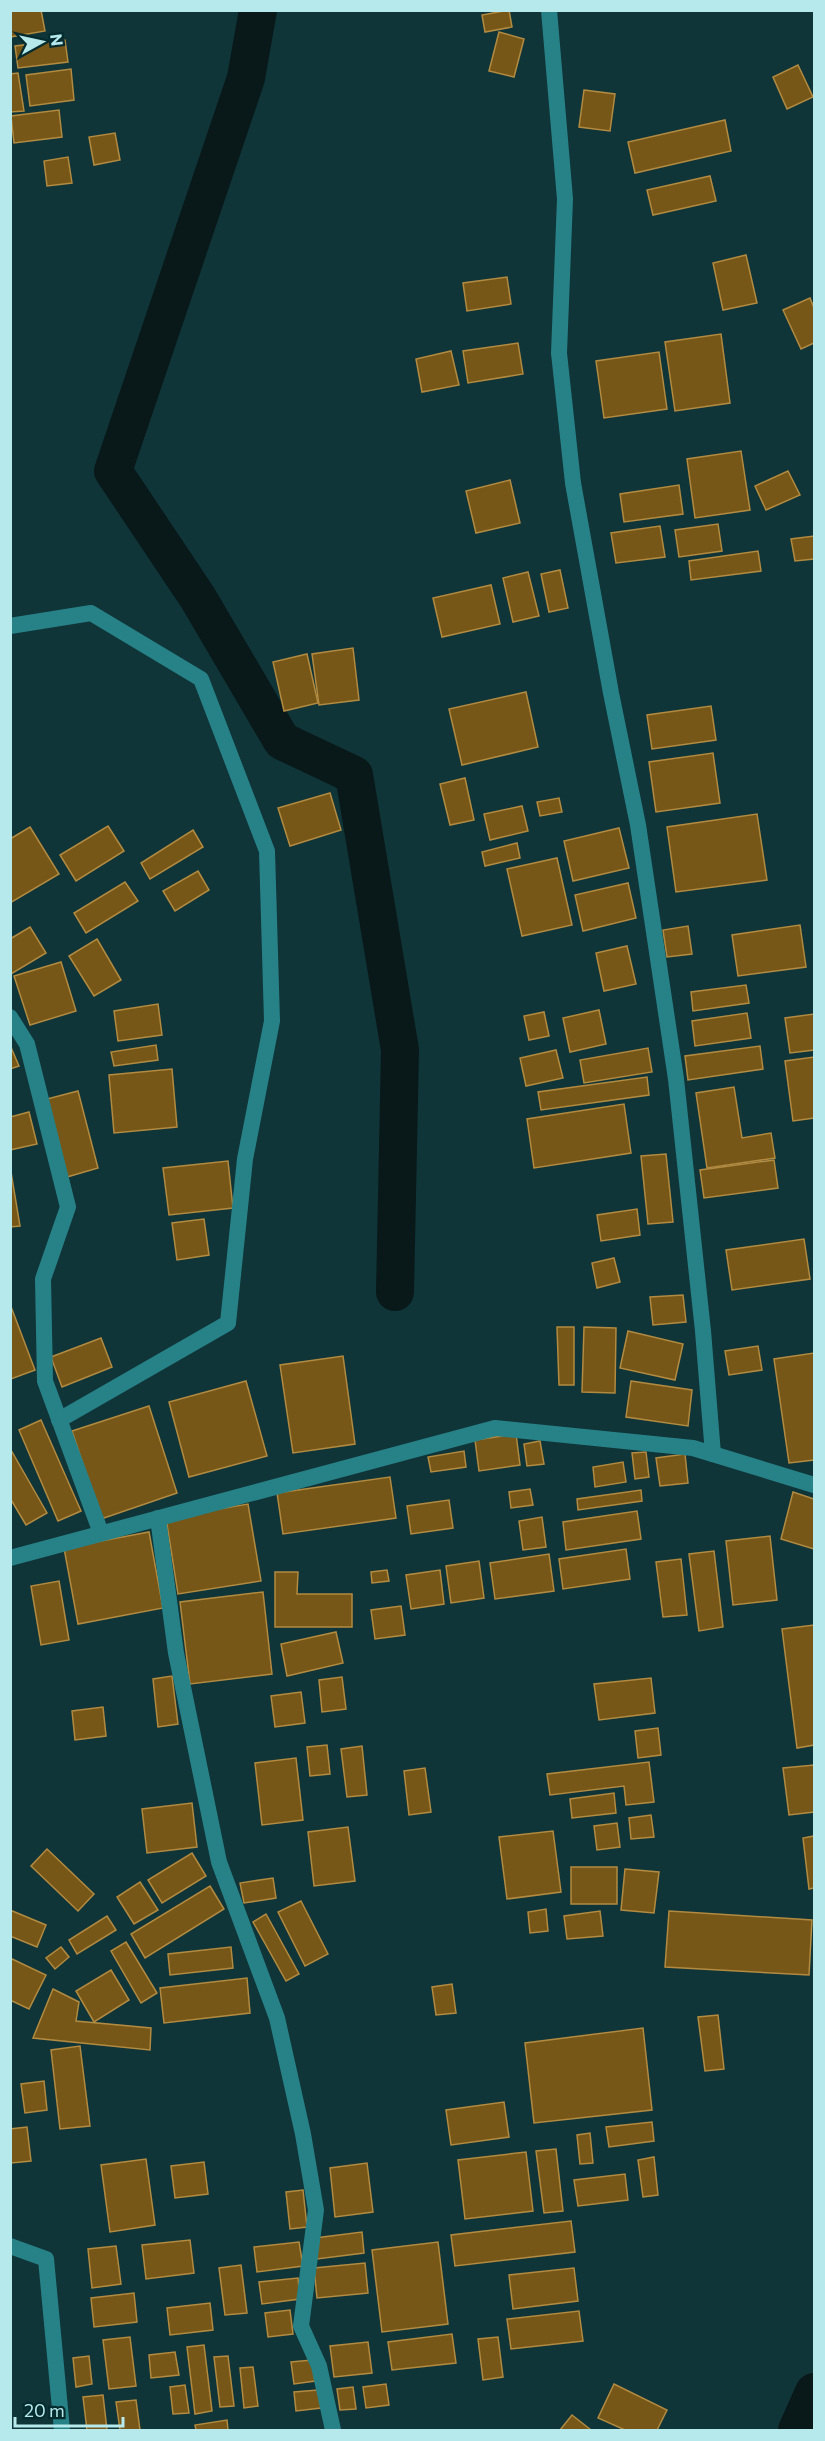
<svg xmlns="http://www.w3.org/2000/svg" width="825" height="2441" viewBox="0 0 825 2441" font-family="Commissioner,sans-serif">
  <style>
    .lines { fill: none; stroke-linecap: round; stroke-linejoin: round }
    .canal { stroke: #09191a; stroke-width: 38 }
    .building { fill: #765718; stroke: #b28a40; stroke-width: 1.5 }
    .minor { stroke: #278288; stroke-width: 16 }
  </style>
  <rect width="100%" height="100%" fill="#103538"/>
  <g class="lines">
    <g class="canal">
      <polyline points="258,10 246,78 113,471 198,598 282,741 354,775 400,1050 395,1292"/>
      <polyline points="797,2430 814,2392"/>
    </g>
  </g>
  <g class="building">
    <polygon points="10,10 41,10 45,31 10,37"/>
    <polygon points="509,10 512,27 485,32 482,15"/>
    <polygon points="499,32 524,39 514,77 489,71"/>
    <polygon points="65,40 68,62 18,68 15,46"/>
    <polygon points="798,65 813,97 787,109 773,77"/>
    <polygon points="71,69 74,100 30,106 26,75"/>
    <polygon points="18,73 24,111 10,112 10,74"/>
    <polygon points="584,90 615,94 610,131 579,127"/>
    <polygon points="59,110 62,137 14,143 11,116"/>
    <polygon points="725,120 731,151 635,173 628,142"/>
    <polygon points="115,133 120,160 94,165 89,137"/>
    <polygon points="68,157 72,183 47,186 44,161"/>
    <polygon points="710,176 716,201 653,215 647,190"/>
    <polygon points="746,255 757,303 723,310 713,263"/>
    <polygon points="507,277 511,304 467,311 463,283"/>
    <polygon points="810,298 814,308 814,343 801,349 783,310"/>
    <polygon points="721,334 730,403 675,411 665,342"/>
    <polygon points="518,343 523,374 468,383 463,351"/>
    <polygon points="451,351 459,385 422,392 416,359"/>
    <polygon points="659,352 667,409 604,418 596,361"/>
    <polygon points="741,451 750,510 695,518 687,459"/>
    <polygon points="788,471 800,495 766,510 755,486"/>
    <polygon points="510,480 520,523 476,533 466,491"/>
    <polygon points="679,485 683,514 624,522 620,494"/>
    <polygon points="718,524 722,551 679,557 675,530"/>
    <polygon points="660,526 665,557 616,563 611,533"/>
    <polygon points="814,536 814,559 795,561 791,539"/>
    <polygon points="758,551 761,571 691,580 689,561"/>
    <polygon points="560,570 568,608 549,612 541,574"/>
    <polygon points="528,572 539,616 513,622 503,578"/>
    <polygon points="491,585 500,624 442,637 433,598"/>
    <polygon points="353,648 359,700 319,705 312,654"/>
    <polygon points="307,654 318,703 284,711 273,662"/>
    <polygon points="526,692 538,747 462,765 449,709"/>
    <polygon points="711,706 716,740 652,749 647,715"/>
    <polygon points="713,753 720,803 656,812 649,762"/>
    <polygon points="465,778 474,820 450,825 440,784"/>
    <polygon points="330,793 341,830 290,846 278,808"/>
    <polygon points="559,798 562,812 540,816 537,802"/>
    <polygon points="522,806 528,831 490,840 484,814"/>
    <polygon points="757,814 767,880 676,892 667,827"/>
    <polygon points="108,826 124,851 76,881 60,855"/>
    <polygon points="30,827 59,874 10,903 10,839"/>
    <polygon points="619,828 629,868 573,881 564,841"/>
    <polygon points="193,830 203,847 150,879 141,863"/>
    <polygon points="517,843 520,858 485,866 482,852"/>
    <polygon points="557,858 572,925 522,936 507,869"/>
    <polygon points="198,871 209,890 175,911 163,891"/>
    <polygon points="125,882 138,901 86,933 74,913"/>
    <polygon points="628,883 636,918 583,931 575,895"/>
    <polygon points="800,925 806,967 738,976 732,935"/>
    <polygon points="688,926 692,954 667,957 663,930"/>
    <polygon points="30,927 46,953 11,974 10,939"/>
    <polygon points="97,939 121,980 94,996 69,956"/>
    <polygon points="627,946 636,984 604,991 596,953"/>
    <polygon points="61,962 76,1011 30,1025 14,976"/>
    <polygon points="746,985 749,1003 693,1011 691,992"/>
    <polygon points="158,1004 162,1035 118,1041 114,1011"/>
    <polygon points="599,1010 606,1044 570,1052 563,1018"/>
    <polygon points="544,1012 549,1036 529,1040 524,1016"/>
    <polygon points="747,1013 751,1038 695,1046 692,1021"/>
    <polygon points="814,1014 814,1050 790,1053 785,1018"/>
    <polygon points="10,1045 19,1066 10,1069"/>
    <polygon points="156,1045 158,1060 114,1066 111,1052"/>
    <polygon points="760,1046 763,1069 688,1080 685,1056"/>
    <polygon points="648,1048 652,1072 584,1083 580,1060"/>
    <polygon points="556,1050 563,1078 526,1086 520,1058"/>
    <polygon points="814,1057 814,1118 793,1121 785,1061"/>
    <polygon points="172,1069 177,1127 114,1133 109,1075"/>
    <polygon points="647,1077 649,1095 541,1110 538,1092"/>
    <polygon points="734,1087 742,1138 771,1133 775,1158 707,1168 696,1093"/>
    <polygon points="78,1091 98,1168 67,1177 47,1099"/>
    <polygon points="624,1104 631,1153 534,1168 527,1119"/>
    <polygon points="29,1112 37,1144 10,1150 10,1117"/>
    <polygon points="666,1154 673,1222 648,1224 641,1156"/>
    <polygon points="774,1160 778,1188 704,1198 700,1170"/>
    <polygon points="228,1161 233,1208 169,1215 163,1168"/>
    <polygon points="10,1166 20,1226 10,1227"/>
    <polygon points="637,1209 640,1235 601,1241 597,1215"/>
    <polygon points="204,1219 209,1255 177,1260 172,1223"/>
    <polygon points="804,1239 810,1279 732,1290 726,1250"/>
    <polygon points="614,1258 620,1282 597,1288 592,1263"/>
    <polygon points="683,1295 686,1322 653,1325 650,1297"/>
    <polygon points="10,1304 35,1370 11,1379 10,1378"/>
    <polygon points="557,1327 574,1327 574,1385 559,1385"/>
    <polygon points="584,1327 616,1328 615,1393 582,1392"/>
    <polygon points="628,1331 683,1344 675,1380 620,1368"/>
    <polygon points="101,1338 112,1367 62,1387 51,1357"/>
    <polygon points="758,1346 762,1370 729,1375 725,1351"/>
    <polygon points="814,1353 814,1460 789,1463 774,1359"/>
    <polygon points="343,1356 355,1444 293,1453 280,1365"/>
    <polygon points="246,1381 267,1456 189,1477 169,1402"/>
    <polygon points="631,1381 692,1390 688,1426 626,1417"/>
    <polygon points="149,1406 177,1493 101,1519 72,1431"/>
    <polygon points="41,1420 81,1511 58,1521 19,1430"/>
    <polygon points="516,1434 520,1465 479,1471 475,1440"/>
    <polygon points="540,1441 544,1464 527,1466 524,1444"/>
    <polygon points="11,1450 47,1513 26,1525 10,1498"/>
    <polygon points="464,1451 466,1467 431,1472 428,1457"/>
    <polygon points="646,1452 649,1477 635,1479 632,1453"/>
    <polygon points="685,1454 688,1483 660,1486 656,1458"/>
    <polygon points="623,1462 626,1482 595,1487 593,1467"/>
    <polygon points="390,1477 396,1518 283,1534 277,1493"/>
    <polygon points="530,1489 533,1505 511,1508 509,1492"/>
    <polygon points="641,1490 642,1501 578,1510 577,1499"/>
    <polygon points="793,1492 814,1499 814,1549 781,1539"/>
    <polygon points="449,1500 453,1528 411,1534 407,1506"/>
    <polygon points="248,1504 261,1581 178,1594 166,1518"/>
    <polygon points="637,1511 641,1539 566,1550 563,1522"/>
    <polygon points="542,1517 546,1547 523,1550 519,1521"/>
    <polygon points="149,1532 163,1608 78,1624 64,1548"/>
    <polygon points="770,1536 777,1600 733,1605 726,1541"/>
    <polygon points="626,1549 630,1579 563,1589 559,1559"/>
    <polygon points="714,1551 723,1627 699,1631 689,1554"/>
    <polygon points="549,1554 554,1591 495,1599 490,1563"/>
    <polygon points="681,1559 687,1615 663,1617 656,1562"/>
    <polygon points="479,1561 484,1598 451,1603 446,1566"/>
    <polygon points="387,1570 389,1581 372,1583 371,1572"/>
    <polygon points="440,1570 444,1604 411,1609 406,1575"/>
    <polygon points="275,1572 298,1572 297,1594 352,1594 352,1627 275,1627"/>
    <polygon points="59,1581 69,1640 41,1645 31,1586"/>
    <polygon points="263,1592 272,1674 190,1684 180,1602"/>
    <polygon points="401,1606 405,1635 375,1639 371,1610"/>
    <polygon points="814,1625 814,1745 797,1748 782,1629"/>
    <polygon points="336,1632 343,1663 287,1676 281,1644"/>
    <polygon points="172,1676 178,1724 158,1727 153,1679"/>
    <polygon points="342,1677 346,1709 322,1712 319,1680"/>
    <polygon points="651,1678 655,1713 599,1720 594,1684"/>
    <polygon points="301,1692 305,1723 275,1727 271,1696"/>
    <polygon points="103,1707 106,1736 75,1740 72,1711"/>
    <polygon points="658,1728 661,1755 638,1758 635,1731"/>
    <polygon points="327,1745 330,1774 310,1776 307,1747"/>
    <polygon points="362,1746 367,1795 347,1797 341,1749"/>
    <polygon points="296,1758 303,1820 262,1825 255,1763"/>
    <polygon points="649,1762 654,1802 626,1805 624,1786 550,1795 547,1774"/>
    <polygon points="814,1765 814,1812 789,1815 783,1768"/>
    <polygon points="425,1768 431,1812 409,1815 404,1771"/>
    <polygon points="614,1793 616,1813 572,1818 570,1799"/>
    <polygon points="192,1803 197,1847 147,1853 142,1809"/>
    <polygon points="651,1815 654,1837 631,1839 629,1818"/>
    <polygon points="617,1823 620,1847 597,1850 594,1826"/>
    <polygon points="348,1827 355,1881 314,1886 308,1832"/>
    <polygon points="553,1831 561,1892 507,1899 499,1837"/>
    <polygon points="814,1836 814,1888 809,1889 803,1838"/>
    <polygon points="47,1849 94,1894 78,1911 31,1866"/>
    <polygon points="192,1853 206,1876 162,1903 148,1880"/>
    <rect x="571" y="1867" width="46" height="37"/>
    <polygon points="625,1869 659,1872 654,1913 621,1910"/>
    <polygon points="273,1878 276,1898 244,1903 240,1883"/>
    <polygon points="140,1882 158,1910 134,1924 117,1897"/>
    <polygon points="210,1886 224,1909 145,1958 131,1934"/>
    <polygon points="301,1901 328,1954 305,1966 278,1912"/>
    <polygon points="546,1909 548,1931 530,1933 528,1912"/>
    <polygon points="10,1910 46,1925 37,1947 10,1936"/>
    <polygon points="600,1911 603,1936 567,1939 564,1916"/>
    <polygon points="669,1911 812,1920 809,1975 665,1967"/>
    <polygon points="266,1914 299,1974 286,1981 253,1922"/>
    <polygon points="107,1916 116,1930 77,1954 69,1940"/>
    <polygon points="126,1942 157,1993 141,2003 111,1951"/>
    <polygon points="61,1947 69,1957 55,1969 46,1958"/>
    <polygon points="231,1947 233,1968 170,1975 168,1954"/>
    <polygon points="10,1958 46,1975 29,2009 10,2000"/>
    <polygon points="111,1970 129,2000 94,2022 76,1991"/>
    <polygon points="247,1978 250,2013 164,2023 160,1988"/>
    <polygon points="452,1984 456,2013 436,2015 432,1987"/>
    <polygon points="53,1989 79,2002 76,2021 151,2028 150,2050 33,2038"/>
    <polygon points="718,2015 724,2069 705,2071 698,2017"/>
    <polygon points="643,2028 652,2110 534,2123 525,2043"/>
    <polygon points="80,2046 90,2126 60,2129 51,2050"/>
    <polygon points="44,2081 47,2110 25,2113 21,2084"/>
    <polygon points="504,2102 509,2137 451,2145 446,2110"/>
    <polygon points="652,2122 654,2141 609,2147 606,2127"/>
    <polygon points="27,2127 31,2161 11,2163 10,2129"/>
    <polygon points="590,2133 593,2163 580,2164 577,2135"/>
    <polygon points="556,2149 563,2211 544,2213 536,2151"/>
    <polygon points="526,2152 533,2211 465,2219 458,2160"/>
    <polygon points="654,2157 658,2195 643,2197 638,2160"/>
    <polygon points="146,2159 155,2225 110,2232 101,2165"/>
    <polygon points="204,2162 208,2194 175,2198 171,2166"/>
    <polygon points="367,2163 373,2212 335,2217 330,2168"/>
    <polygon points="625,2174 628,2200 578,2206 574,2180"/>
    <polygon points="303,2190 307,2227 290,2229 286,2192"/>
    <polygon points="571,2221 575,2252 455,2266 451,2235"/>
    <polygon points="362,2232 364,2253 317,2259 315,2238"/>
    <polygon points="190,2240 194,2273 146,2279 142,2245"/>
    <polygon points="299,2242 303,2266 257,2272 254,2247"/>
    <polygon points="438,2242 448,2324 382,2332 372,2250"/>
    <polygon points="116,2246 121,2284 92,2288 88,2249"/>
    <polygon points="365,2263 368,2293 317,2298 314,2268"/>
    <polygon points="241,2265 247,2313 225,2315 219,2268"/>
    <polygon points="574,2268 578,2301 513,2309 509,2275"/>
    <polygon points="298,2278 300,2299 262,2304 259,2282"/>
    <polygon points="134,2293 137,2322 94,2327 91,2298"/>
    <polygon points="210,2303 213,2330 170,2335 167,2308"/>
    <polygon points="290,2310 293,2334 268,2337 265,2313"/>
    <polygon points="579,2311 583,2341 511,2349 507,2319"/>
    <polygon points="452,2334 456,2363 392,2370 388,2342"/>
    <polygon points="130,2337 136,2386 109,2389 103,2340"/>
    <polygon points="498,2337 503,2377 483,2380 478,2339"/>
    <polygon points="368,2342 372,2373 334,2377 330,2346"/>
    <polygon points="204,2345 212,2411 195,2414 187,2347"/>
    <polygon points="175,2352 179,2375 151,2378 149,2355"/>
    <polygon points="89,2356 92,2384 76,2387 73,2358"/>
    <polygon points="228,2356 234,2406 220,2407 214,2357"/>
    <polygon points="312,2360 315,2381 294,2384 291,2362"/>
    <polygon points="253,2367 258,2406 244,2408 240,2368"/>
    <polygon points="386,2384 389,2405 366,2408 363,2387"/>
    <polygon points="614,2384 667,2410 657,2430 625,2430 598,2418"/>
    <polygon points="185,2385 189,2413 173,2414 170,2387"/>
    <polygon points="353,2387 356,2409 340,2410 337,2389"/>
    <polygon points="318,2390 321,2408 296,2411 294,2392"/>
    <polygon points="103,2395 107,2430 87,2430 83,2397"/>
    <polygon points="136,2400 140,2430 120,2430 116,2402"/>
    <polygon points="572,2415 591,2430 560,2430"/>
    <polygon points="227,2420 228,2430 196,2430 195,2425"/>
  </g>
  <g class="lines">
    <g class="minor">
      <polyline points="549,10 565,199 559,353 573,483 611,693 638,825 676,1079 703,1331 713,1454"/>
      <polyline points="10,626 91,613 201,679 267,851 272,1021 245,1159 228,1323 59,1420"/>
      <polyline points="10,1017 27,1044 68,1207 43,1279 45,1381 101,1533"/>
      <polyline points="158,1518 176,1653 219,1862 277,2018 303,2134 316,2210 301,2326 319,2366 333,2430"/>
      <polyline points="10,1558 495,1428 693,1448 814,1485"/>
      <polyline points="10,2246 46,2259 62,2430"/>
    </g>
  </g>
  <rect width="825" height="2441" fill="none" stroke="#b6e9ec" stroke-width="24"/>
  <g transform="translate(42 42) rotate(82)" stroke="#042b2e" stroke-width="4.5" paint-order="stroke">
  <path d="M0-4.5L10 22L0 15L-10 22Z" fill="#b6e9ec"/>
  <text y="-9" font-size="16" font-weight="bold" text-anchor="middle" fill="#b6e9ec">N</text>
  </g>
  <path d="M15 2417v9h108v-9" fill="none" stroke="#b6e9ec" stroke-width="3"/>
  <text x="24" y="2417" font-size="18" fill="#b6e9ec" stroke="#042b2e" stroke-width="4.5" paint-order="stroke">20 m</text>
</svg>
